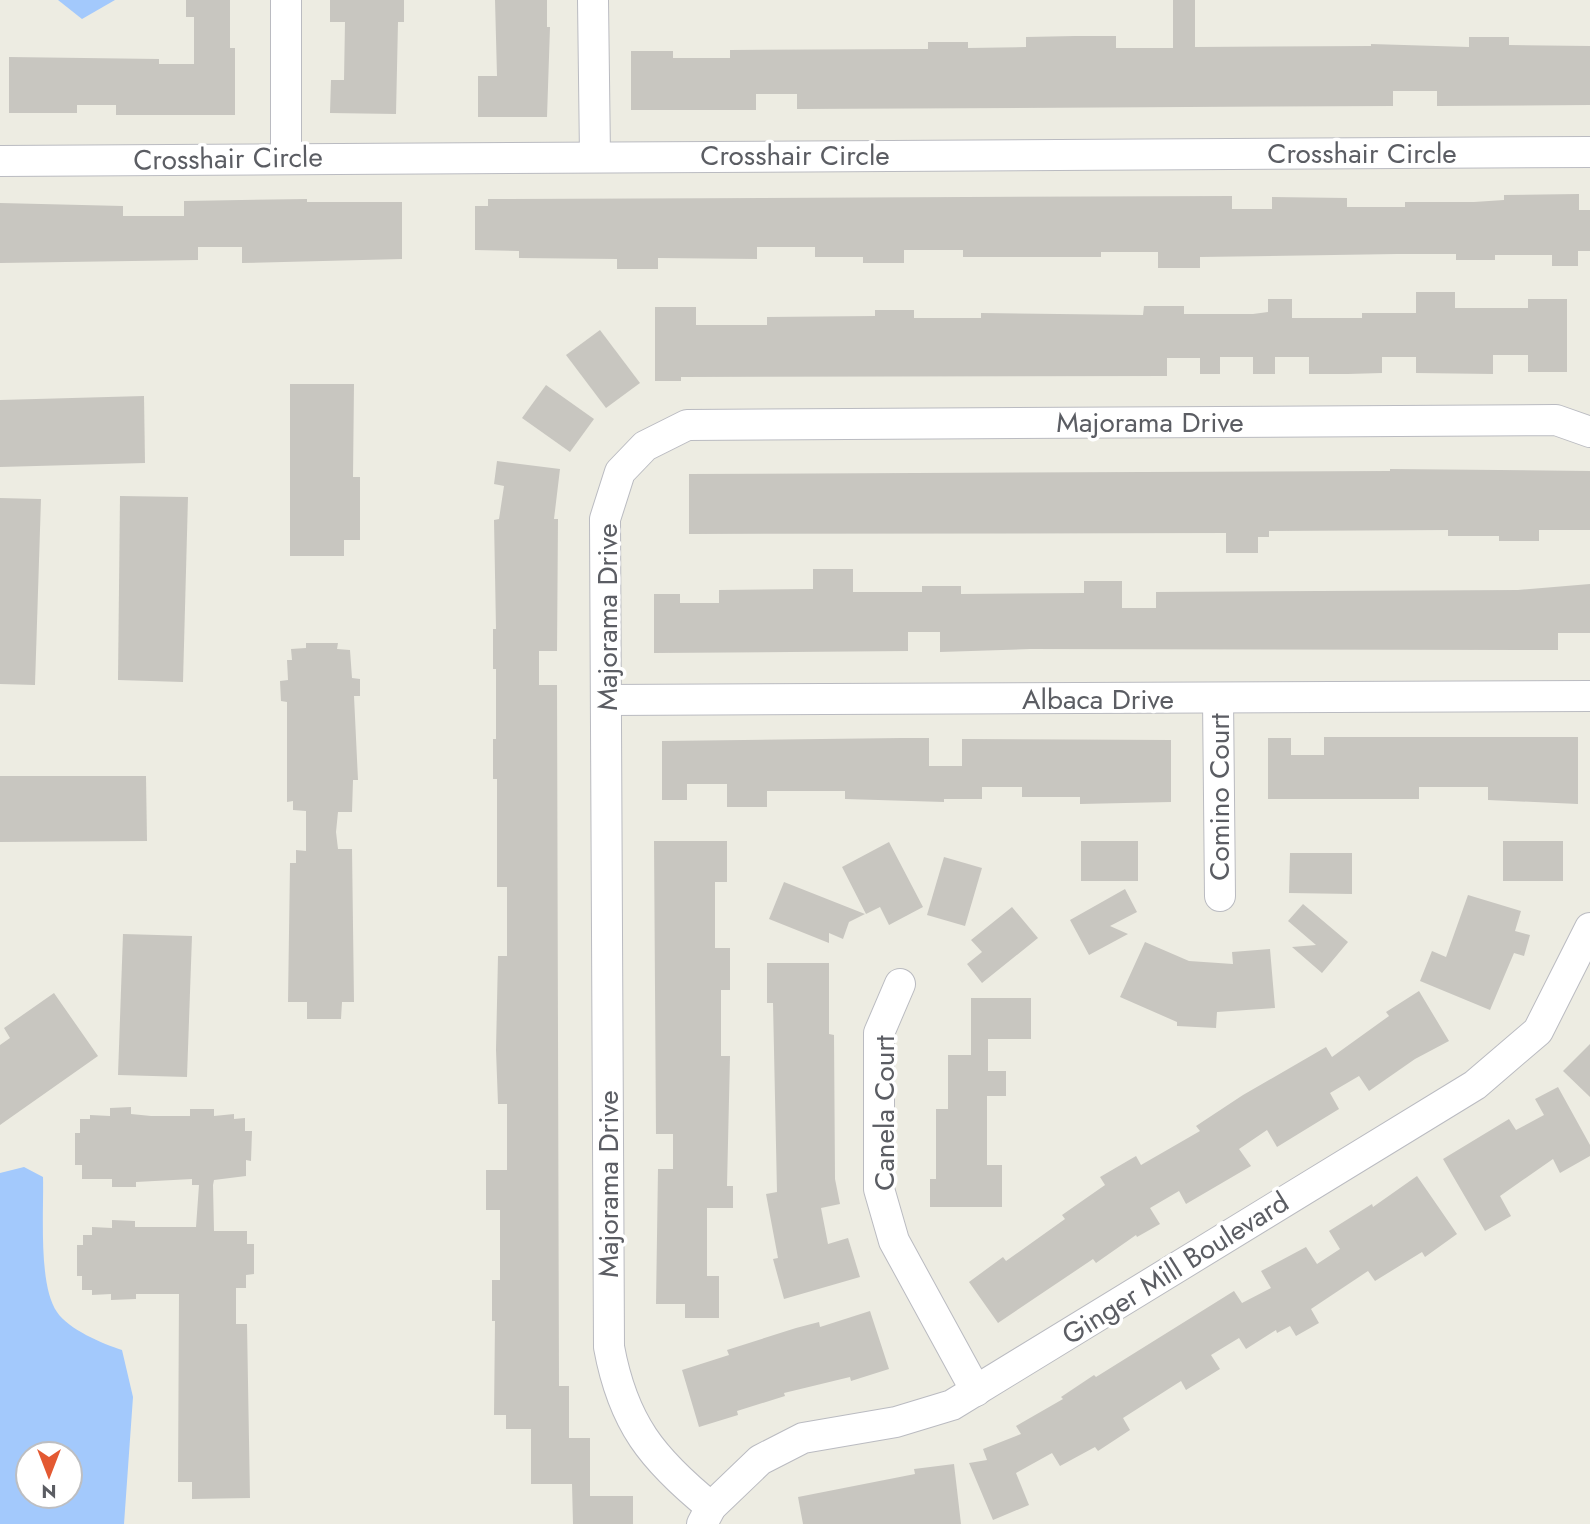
<svg xmlns="http://www.w3.org/2000/svg" width="1590" height="1524" viewBox="0 0 1590 1524" font-family="Jost,sans-serif">
  <style>
    .water { fill: #a3c9fc; fill-rule: evenodd }
    .building { fill: #c8c6c0 }
    .lines { fill: none; stroke-linecap: round; stroke-linejoin: round }
    .minor-casing { stroke: #babbc1; stroke-width: 32 }
    .minor { stroke: #fff; stroke-width: 30 }
    .labels { text-anchor: middle; stroke-width: 7; stroke-linejoin: round; paint-order: stroke }
    .street-label { font-size: 28px; fill: #5b5d63; stroke: #fff }
  </style>
  <rect width="100%" height="100%" fill="#edece2"/>
  <g class="water">
    <polygon points="58,0 115,0 82,19"/>
    <path d="M24 1167 43 1177C44 1211 38 1285 57 1312 68 1329 103 1344 122 1350L133 1397 124 1524H0V1173ZM70 1454V1496H28V1454Z"/>
  </g>
  <g class="building">
    <polygon points="186,0 230,0 230,48 235,48 235,115 116,115 116,105 77,105 77,113 9,113 9,57 159,59 159,64 194,64 194,17 186,17"/>
    <polygon points="330,0 404,0 404,22 398,22 396,114 330,113 331,80 344,80 345,22 330,22"/>
    <polygon points="495,0 547,0 547,27 550,27 547,117 478,117 478,76 497,76"/>
    <polygon points="1173,0 1195,0 1195,47 1371,46 1371,44 1469,47 1469,37 1509,37 1509,45 1590,46 1590,105 1437,106 1437,91 1393,91 1393,106 797,109 797,94 756,94 756,110 631,110 631,51 673,51 673,58 730,58 730,50 928,49 928,42 968,42 968,48 1026,47 1026,37 1075,36 1116,36 1116,48 1173,48"/>
    <polygon points="1579,194 1579,210 1590,210 1590,251 1578,251 1578,266 1552,266 1552,255 1495,255 1495,260 1456,260 1456,254 1397,254 1200,257 1200,268 1158,268 1158,252 1101,252 1101,257 963,257 963,250 904,250 904,263 863,263 863,257 815,257 815,247 757,247 757,259 658,258 658,269 617,269 617,259 519,258 519,251 475,250 475,206 488,206 488,199 1232,196 1232,209 1272,209 1272,197 1347,198 1347,207 1405,207 1405,202 1474,202 1504,200 1504,195"/>
    <polygon points="307,199 307,202 402,202 402,259 242,263 242,247 198,247 198,260 0,263 0,203 123,206 123,216 184,216 184,201"/>
    <polygon points="1416,292 1455,292 1455,308 1528,308 1528,299 1567,299 1567,372 1528,372 1528,355 1493,355 1493,374 1416,373 1416,357 1382,357 1382,373 1348,374 1309,374 1309,357 1275,357 1275,374 1253,374 1253,357 1220,357 1220,374 1200,374 1200,358 1167,358 1167,376 681,377 681,381 655,381 655,307 696,307 696,325 767,325 767,317 875,316 875,310 914,310 914,318 981,318 981,313 1143,315 1144,306 1184,306 1184,314 1253,314 1268,312 1268,299 1292,299 1292,318 1362,318 1362,313 1416,313"/>
    <polygon points="600,330 640,383 606,408 566,355"/>
    <polygon points="290,384 354,384 353,477 360,477 360,540 344,540 344,556 290,556"/>
    <polygon points="546,385 594,419 570,452 522,418"/>
    <polygon points="144,396 145,463 0,467 0,400"/>
    <polygon points="497,461 560,469 554,519 558,519 557,651 539,651 539,685 557,685 559,1386 569,1386 569,1438 590,1438 590,1496 633,1496 633,1524 573,1524 572,1484 531,1484 531,1429 506,1429 506,1415 494,1415 495,1321 492,1321 492,1280 500,1280 500,1210 486,1210 486,1170 507,1170 507,1104 498,1104 496,1050 498,956 507,956 507,887 497,887 497,779 493,779 493,739 496,739 496,669 493,669 493,629 496,629 494,520 499,519 504,486 494,484"/>
    <polygon points="1390,469 1590,471 1590,530 1539,530 1539,541 1499,541 1499,536 1448,536 1448,530 1269,531 1269,537 1258,537 1258,553 1226,553 1226,533 689,534 689,474 1390,471"/>
    <polygon points="120,496 188,497 183,682 118,680"/>
    <polygon points="0,498 41,499 35,685 0,684"/>
    <polygon points="813,569 853,569 853,592 922,592 922,586 961,586 961,594 1084,593 1084,581 1122,581 1122,608 1156,608 1156,592 1518,590 1590,584 1590,633 1558,633 1558,650 1030,649 940,652 940,632 908,632 908,651 654,653 654,594 680,594 680,603 719,603 719,590 813,589"/>
    <polygon points="306,643 338,643 337,649 350,650 352,678 360,679 360,696 354,696 358,780 353,780 352,812 338,812 336,832 338,849 352,849 354,1002 342,1002 341,1019 307,1019 307,1002 288,1002 290,863 296,863 296,850 306,851 306,811 293,810 293,801 287,802 287,702 281,701 280,681 288,680 287,660 292,660 291,649 306,648"/>
    <polygon points="1324,737 1578,737 1578,804 1488,800 1488,787 1419,787 1419,799 1268,799 1268,738 1291,738 1291,755 1324,755"/>
    <polygon points="901,738 929,738 929,766 962,766 962,739 1171,740 1171,802 1080,804 1080,797 1022,797 1022,787 982,787 982,799 944,799 944,802 845,799 845,791 767,791 767,807 727,807 727,784 687,784 687,800 662,800 662,741"/>
    <polygon points="0,776 146,776 147,841 0,842"/>
    <polygon points="654,841 727,841 727,882 715,882 715,948 730,948 730,990 721,990 721,1056 730,1056 727,1186 733,1186 733,1208 707,1208 707,1276 719,1276 719,1318 685,1318 685,1304 656,1304 658,1169 673,1169 673,1134 656,1134"/>
    <rect x="1081" y="841" width="57" height="40"/>
    <rect x="1503" y="841" width="60" height="40"/>
    <polygon points="889,842 923,907 889,925 880,907 866,914 842,867"/>
    <polygon points="1290,853 1352,853 1352,894 1289,893"/>
    <polygon points="944,857 982,868 965,926 927,915"/>
    <polygon points="784,882 865,914 849,922 843,939 829,933 829,943 769,919"/>
    <polygon points="1125,889 1137,912 1110,926 1128,934 1089,955 1070,920"/>
    <polygon points="1468,895 1521,911 1515,931 1530,935 1524,956 1514,953 1490,1010 1420,981 1432,951 1446,957"/>
    <polygon points="1303,904 1348,942 1322,973 1292,947 1316,945 1288,921"/>
    <polygon points="1012,907 1038,938 982,983 967,964 982,952 971,940"/>
    <polygon points="123,934 192,936 187,1077 118,1075"/>
    <polygon points="1145,942 1189,961 1233,964 1232,952 1270,949 1275,1008 1217,1012 1216,1028 1177,1026 1177,1022 1120,997"/>
    <polygon points="767,963 829,963 829,1034 834,1035 835,1179 840,1204 821,1208 828,1244 848,1238 860,1277 784,1299 773,1259 778,1258 766,1194 777,1192 773,1003 767,1003"/>
    <polygon points="1419,991 1449,1041 1415,1059 1369,1091 1359,1076 1330,1093 1339,1109 1277,1147 1267,1130 1239,1149 1251,1166 1186,1204 1179,1191 1150,1208 1160,1224 1137,1237 1136,1235 1096,1263 1093,1259 998,1323 969,1282 1003,1257 1006,1261 1065,1219 1062,1215 1105,1185 1100,1177 1136,1156 1141,1165 1200,1131 1196,1126 1243,1095 1326,1047 1332,1057 1389,1016 1386,1012"/>
    <polygon points="54,993 98,1056 0,1125 0,1045 10,1038 4,1028"/>
    <polygon points="971,998 1031,998 1031,1039 988,1039 988,1071 1006,1071 1006,1096 987,1096 987,1165 1002,1165 1002,1207 930,1207 930,1179 936,1179 936,1109 948,1109 948,1055 971,1055"/>
    <polygon points="1590,1044 1590,1097 1563,1071"/>
    <polygon points="1558,1087 1590,1145 1590,1156 1560,1173 1553,1159 1500,1196 1511,1216 1485,1231 1443,1159 1509,1119 1516,1130 1544,1115 1535,1099"/>
    <polygon points="131,1107 131,1114 151,1116 190,1116 190,1109 214,1109 214,1116 234,1114 234,1119 245,1118 245,1131 252,1131 251,1161 246,1160 246,1176 214,1180 213,1185 214,1231 247,1231 247,1244 254,1244 254,1274 246,1275 246,1288 236,1288 236,1324 247,1324 250,1498 192,1499 192,1482 178,1482 179,1294 136,1294 136,1299 111,1300 111,1294 92,1295 92,1290 82,1290 82,1276 77,1276 77,1245 83,1245 83,1235 92,1235 92,1227 112,1228 112,1220 135,1221 135,1227 196,1227 199,1185 192,1185 192,1179 136,1182 136,1187 112,1187 112,1179 82,1179 82,1165 75,1165 75,1133 80,1133 80,1119 90,1119 90,1115 110,1116 110,1108"/>
    <polygon points="1417,1176 1457,1234 1425,1257 1422,1252 1375,1281 1368,1271 1311,1309 1319,1323 1296,1336 1290,1326 1277,1333 1276,1330 1246,1349 1239,1338 1211,1355 1220,1369 1186,1390 1181,1381 1123,1418 1130,1430 1098,1451 1095,1447 1060,1466 1052,1453 1016,1473 1029,1505 993,1520 969,1463 987,1460 983,1449 1021,1434 1016,1426 1063,1399 1061,1397 1094,1375 1096,1377 1234,1291 1242,1303 1271,1288 1261,1271 1306,1247 1317,1264 1340,1249 1329,1231 1372,1204 1373,1207"/>
    <polygon points="870,1311 889,1369 851,1381 850,1377 784,1393 785,1396 737,1411 738,1415 699,1427 682,1370 729,1355 727,1350 796,1328 819,1322 820,1327"/>
    <polygon points="954,1464 961,1524 803,1524 798,1497 915,1474 914,1469"/>
  </g>
  <g class="lines">
    <g class="minor-casing">
      <g id="minor">
        <polyline points="593,0 595,156"/>
        <polyline points="286,157 286,0"/>
        <polyline points="0,161 1590,152"/>
        <polyline points="1218,698 1220,896"/>
        <polyline points="607,700 1590,696"/>
        <polyline points="900,984 879,1033 879,1189 894,1241 976,1391"/>
        <path d="M711 1507C652 1459 623 1423 609 1347L605 519 620 472 645 446 687 425 1556 420 1590 432"/>
        <polyline points="702,1524 711,1507 760,1460 803,1438 896,1422 952,1405 1475,1085 1538,1031 1590,928"/>
      </g>
    </g>
    <use href="#minor" class="minor"/>
  </g>
  <g class="labels">
    <g class="street-label">
      <text x="1362" y="163">Crosshair Circle</text>
      <text x="795" y="165">Crosshair Circle</text>
      <text transform="translate(228 158) rotate(-1)" y="10">Crosshair Circle</text>
      <text x="1150" y="432">Majorama Drive</text>
      <text transform="translate(607 617) rotate(-90)" y="10">Majorama Drive</text>
      <text x="1098" y="709">Albaca Drive</text>
      <text transform="translate(1219 797) rotate(-90)" y="10">Comino Court</text>
      <text transform="translate(884 1113) rotate(-90)" y="10">Canela Court</text>
      <text transform="translate(608 1184) rotate(-90)" y="10">Majorama Drive</text>
      <text transform="translate(1175 1268) rotate(-32)" y="10">Ginger Mill Boulevard</text>
    </g>
  </g>
  <g transform="translate(49 1475) rotate(180)"><circle r="33" fill="#ffffff" stroke="#bdbec1" stroke-width="2"/>
  <path d="M0-5L12 26L0 18L-12 26Z" fill="#e35932"/>
  <text y="-10" font-size="19" font-weight="bold" text-anchor="middle" fill="#5b5d63">N</text>
  </g>
</svg>
